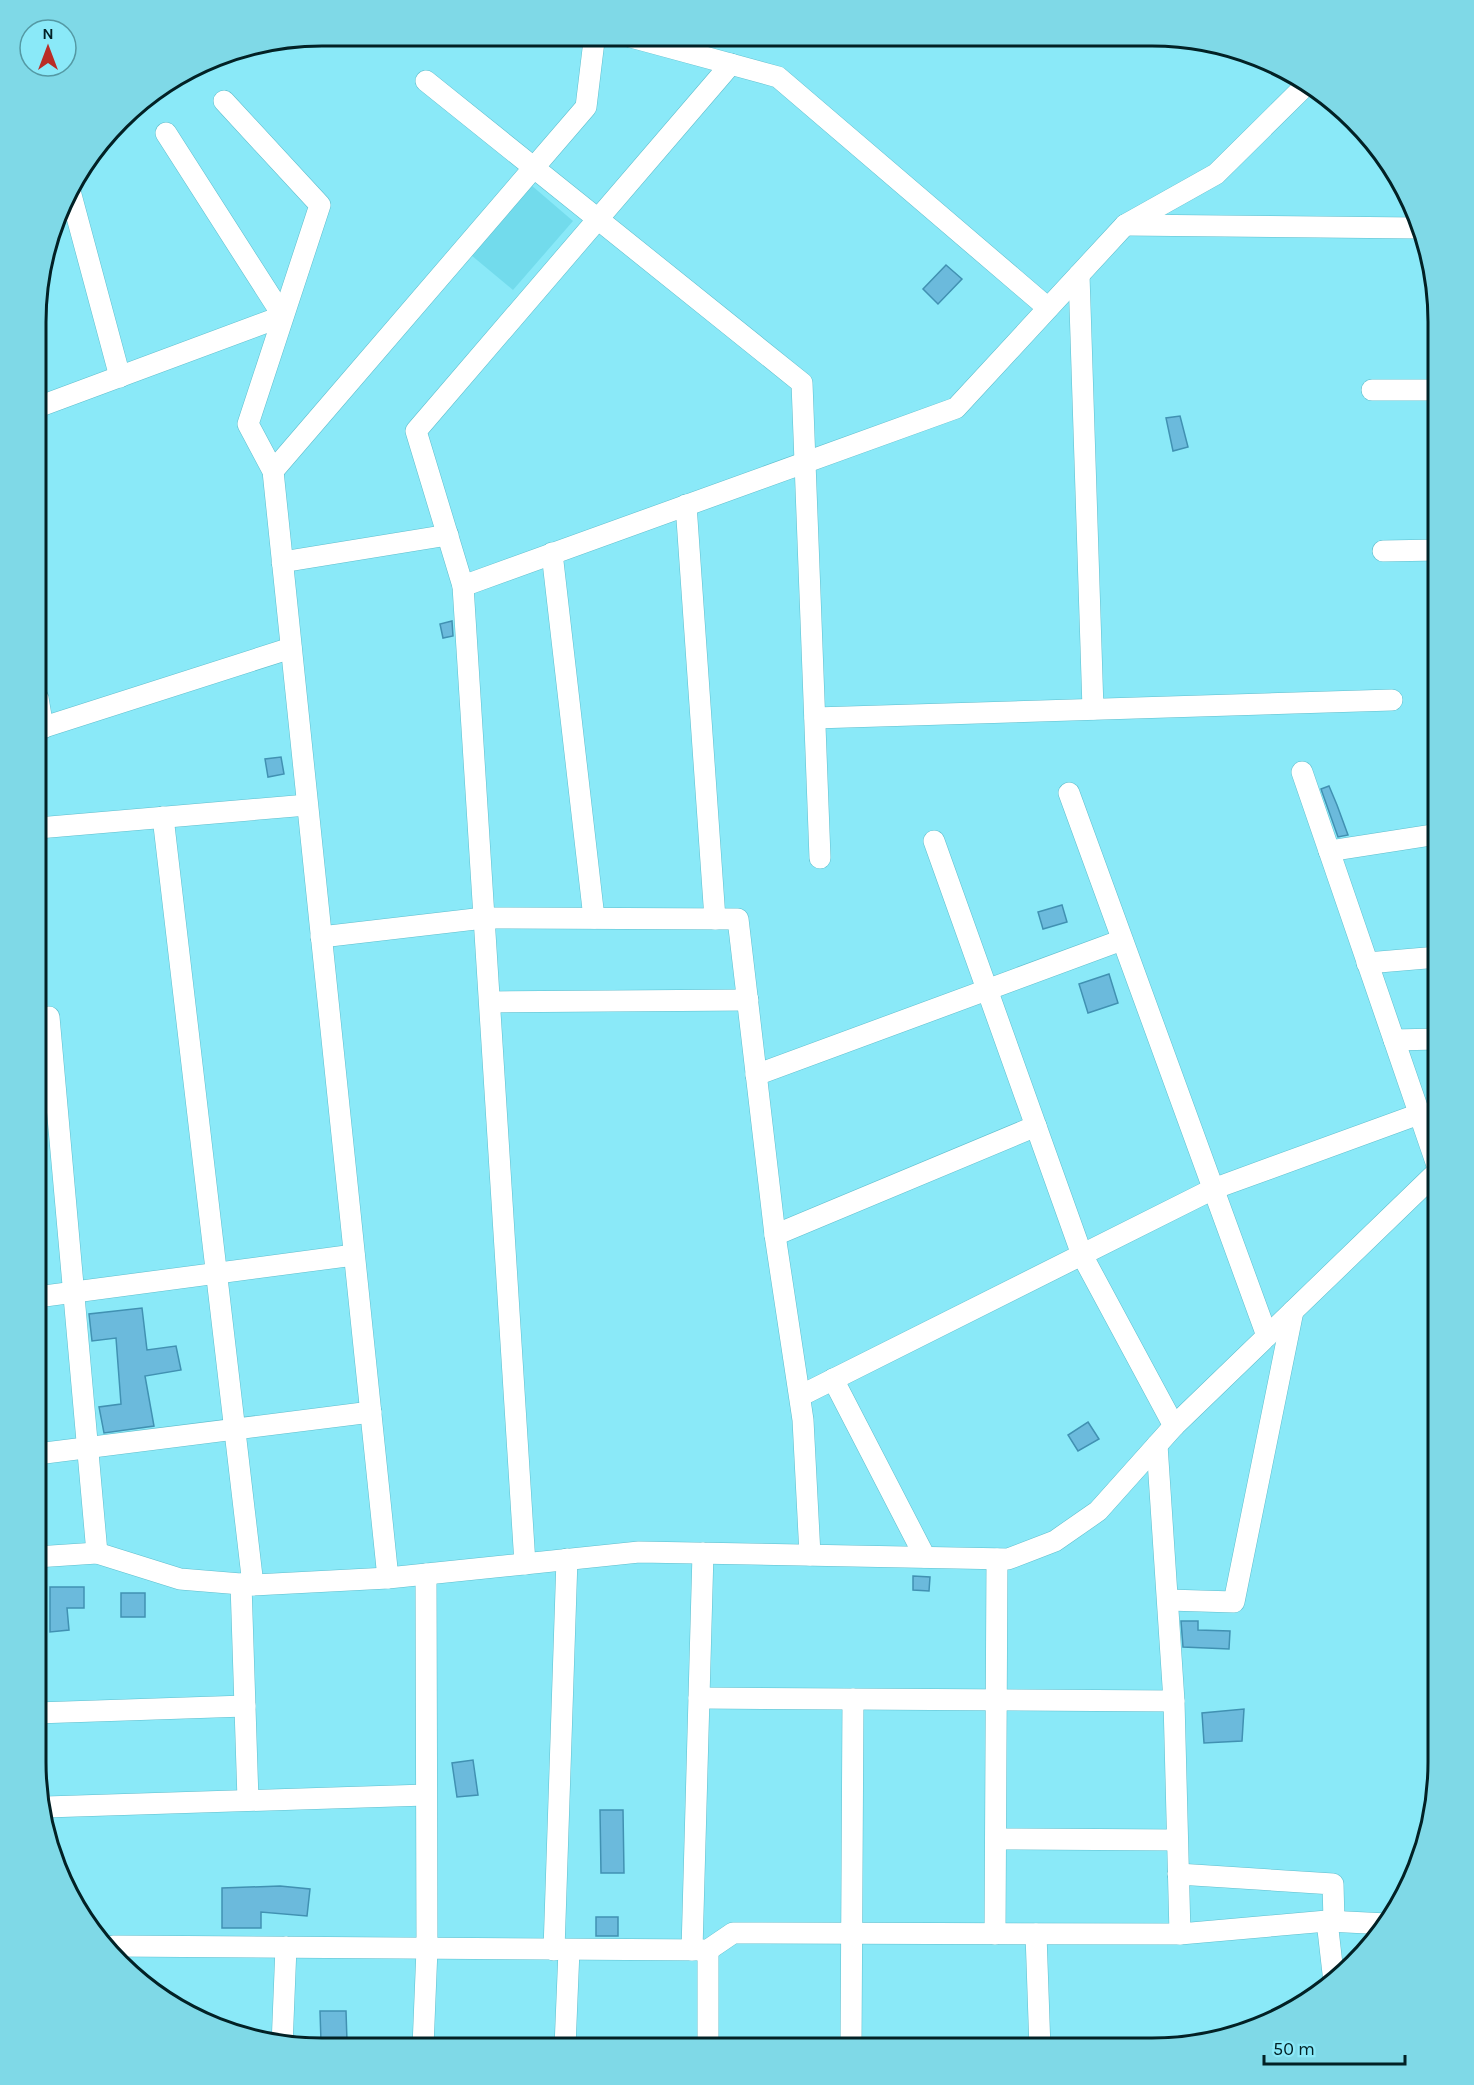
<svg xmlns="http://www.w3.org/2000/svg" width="1474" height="2085" viewBox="0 0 1474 2085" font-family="Karla,sans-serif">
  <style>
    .built { fill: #72dbec }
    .building { fill: #6bbadc; stroke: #4191b2; stroke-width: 1.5 }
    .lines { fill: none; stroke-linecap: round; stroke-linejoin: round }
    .street-casing { stroke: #5fbecd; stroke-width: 22 }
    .street { stroke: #fff; stroke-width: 21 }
    .rim { fill: none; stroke: #022125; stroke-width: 3 }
  </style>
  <rect width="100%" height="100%" fill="#8ae9f8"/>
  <polygon class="built" points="531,185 573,221 513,290 471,255"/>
  <g class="building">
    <polygon points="946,265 962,279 938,304 923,289"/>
    <polygon points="1180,416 1188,447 1173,451 1166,418"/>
    <polygon points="452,621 453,636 443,638 440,624"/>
    <polygon points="281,757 284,774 268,777 265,759"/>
    <polygon points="1329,786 1337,805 1348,835 1338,837 1321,789"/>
    <polygon points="1062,905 1067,922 1043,929 1038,912"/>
    <polygon points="1109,974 1118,1003 1088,1013 1079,984"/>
    <polygon points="142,1308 147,1350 176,1346 181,1370 145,1376 154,1426 104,1433 99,1407 121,1404 116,1338 92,1341 89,1314"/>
    <polygon points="1088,1422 1099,1439 1078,1451 1068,1435"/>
    <polygon points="913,1576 930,1577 929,1591 913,1590"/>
    <polygon points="50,1587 84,1587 84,1608 67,1608 69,1630 50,1632"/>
    <rect x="121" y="1593" width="24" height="24"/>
    <polygon points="1181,1621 1198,1621 1198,1630 1230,1631 1229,1649 1183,1647"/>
    <polygon points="1244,1709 1242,1741 1204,1743 1202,1713"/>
    <polygon points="473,1760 478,1795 457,1797 452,1763"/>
    <polygon points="600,1810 623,1810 624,1873 601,1873"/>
    <polygon points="280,1886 310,1889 307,1916 261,1912 261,1928 222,1928 222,1888"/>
    <rect x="596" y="1917" width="22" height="19"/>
    <polygon points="320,2011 346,2011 347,2041 321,2042"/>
  </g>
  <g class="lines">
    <g class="street-casing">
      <g id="street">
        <polyline points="631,37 778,77 1048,308"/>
        <polyline points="426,81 802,383 820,858"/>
        <polyline points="224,101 320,205 248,424 273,471 388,1578"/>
        <polyline points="70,191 120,377"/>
        <polyline points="1125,225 1416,228"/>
        <polyline points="1079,275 1093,709"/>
        <polyline points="1372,390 1438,390"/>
        <polyline points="38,407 283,316 166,133"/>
        <polyline points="273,471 586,107 594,41 597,37"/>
        <polyline points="686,505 715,919"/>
        <polyline points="1383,551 1438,550"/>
        <polyline points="552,553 594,918"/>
        <polyline points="282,562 448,535"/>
        <polyline points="463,586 956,408 1125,225 1216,174 1307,84"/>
        <polyline points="38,698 43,728"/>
        <polyline points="815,718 1392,700"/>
        <polyline points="38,729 291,648"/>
        <polyline points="1302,772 1438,1168"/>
        <polyline points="1069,793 1267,1336"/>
        <polyline points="163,817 253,1585"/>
        <polyline points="38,828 307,805"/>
        <polyline points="934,841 1082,1255 1174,1426"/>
        <polyline points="1329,851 1438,834"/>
        <polyline points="321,937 484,918 738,919 775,1235 803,1420 810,1555"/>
        <polyline points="1367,963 1438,957"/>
        <polyline points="490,1002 748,1000"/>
        <polyline points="49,1017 97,1553"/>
        <polyline points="1394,1040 1438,1039"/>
        <polyline points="756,1075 1122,940"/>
        <polyline points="775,1235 1036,1126"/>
        <polyline points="37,1297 354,1255"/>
        <polyline points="833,1379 925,1557"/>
        <polyline points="800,1396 1213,1189 1419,1114"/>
        <polyline points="1157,1445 1174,1701 1180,1934"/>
        <polyline points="37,1454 371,1412"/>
        <polyline points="36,1557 97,1553 180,1579 253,1585 388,1578 639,1552 1008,1559 1055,1541 1098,1511 1174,1426 1438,1171"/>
        <polyline points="525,1564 463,586 416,431 731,64"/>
        <polyline points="241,1584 248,1800"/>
        <polyline points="1168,1600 1234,1602 1293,1311"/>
        <polyline points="699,1698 1174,1701"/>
        <polyline points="36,1713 245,1706"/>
        <polyline points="46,1807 426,1795"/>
        <polyline points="996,1839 1177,1840"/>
        <polyline points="1178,1874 1333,1884 1334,1921"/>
        <polyline points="1327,1921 1334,1982"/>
        <polyline points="995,1934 997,1559"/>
        <polyline points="1036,1934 1040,2049"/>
        <polyline points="113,1946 708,1950 733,1933 1180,1934 1327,1921 1387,1924"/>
        <polyline points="554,1950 567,1559"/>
        <polyline points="692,1950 703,1553"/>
        <polyline points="708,1950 708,2048"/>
        <polyline points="282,2046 286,1947"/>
        <polyline points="423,2047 427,1949 426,1574"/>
        <polyline points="565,2047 569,1950"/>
        <polyline points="851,2048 853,1699"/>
      </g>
    </g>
    <use href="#street" class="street"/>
  </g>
  <path d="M0 0H1474V2085H0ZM322 46H1152A276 276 0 0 1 1428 322V1762A276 276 0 0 1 1152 2038H322A276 276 0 0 1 46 1762V322A276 276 0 0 1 322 46Z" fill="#7fd9e7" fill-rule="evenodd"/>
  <path class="rim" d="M322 46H1152A276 276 0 0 1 1428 322V1762A276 276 0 0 1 1152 2038H322A276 276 0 0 1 46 1762V322A276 276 0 0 1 322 46Z"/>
  <g transform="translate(48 48)"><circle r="28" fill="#8ae9f8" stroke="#5499a4" stroke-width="1.5"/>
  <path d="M0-4.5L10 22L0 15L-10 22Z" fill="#ba2c25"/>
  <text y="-9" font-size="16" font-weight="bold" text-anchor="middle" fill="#022125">N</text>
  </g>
  <path d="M1264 2055v9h141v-9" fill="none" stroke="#022125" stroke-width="3"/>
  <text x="1273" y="2055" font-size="18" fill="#022125" stroke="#8ae9f8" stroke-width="4.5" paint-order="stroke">50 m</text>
</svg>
